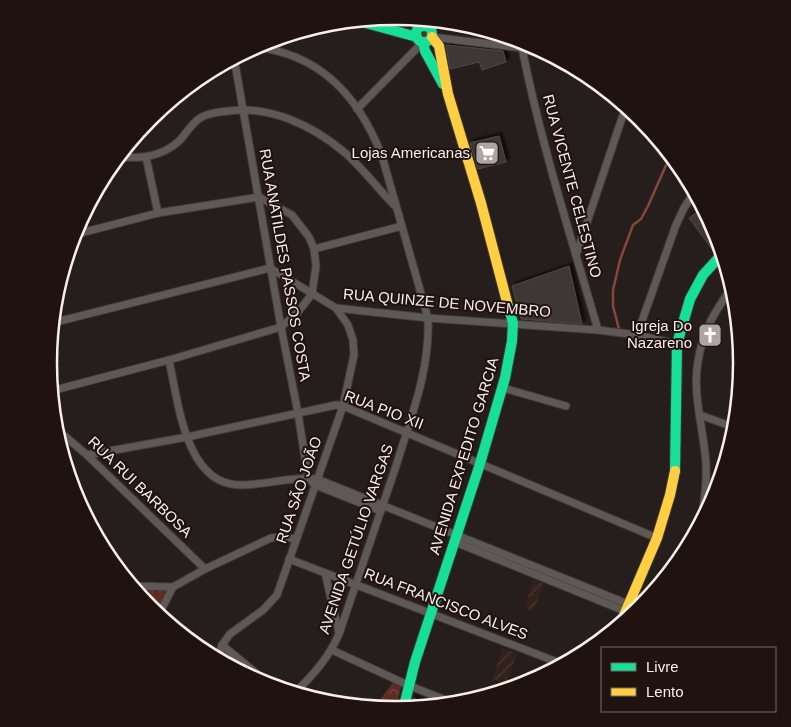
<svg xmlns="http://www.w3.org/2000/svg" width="791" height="727" viewBox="0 0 791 727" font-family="Helvetica,sans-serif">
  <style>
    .built { fill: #34211c }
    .industrial { fill: url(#industrial-furrows) }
    .forest { fill: url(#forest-crowns) }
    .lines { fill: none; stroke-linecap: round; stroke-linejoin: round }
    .stream { stroke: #864738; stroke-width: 2.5 }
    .building { fill: #3d3735; stroke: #4f4846; filter: url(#shadow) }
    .street-casing { stroke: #403a38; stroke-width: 9 }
    .fast-casing { stroke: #403a38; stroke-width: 12 }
    .slow-casing { stroke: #403a38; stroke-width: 12 }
    .street { stroke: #5e5856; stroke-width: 7 }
    .fast { stroke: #16e098; stroke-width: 10 }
    .slow { stroke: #ffcf43; stroke-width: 10 }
    .labels { text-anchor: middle; stroke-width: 4; stroke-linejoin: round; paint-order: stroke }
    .poi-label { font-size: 15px; fill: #f8eeeb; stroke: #1f120f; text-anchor: end }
    .street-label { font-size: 15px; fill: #f8eeeb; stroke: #1f120f }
    .rim { fill: none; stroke: #f8eeeb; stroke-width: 2.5 }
  </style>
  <defs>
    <pattern id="industrial-furrows" width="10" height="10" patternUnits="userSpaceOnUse" patternTransform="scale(1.25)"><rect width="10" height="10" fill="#34211c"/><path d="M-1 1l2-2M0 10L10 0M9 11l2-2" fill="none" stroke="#483732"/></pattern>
    <pattern id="forest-crowns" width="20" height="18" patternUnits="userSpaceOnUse" patternTransform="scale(1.25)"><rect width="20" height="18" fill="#5e2d22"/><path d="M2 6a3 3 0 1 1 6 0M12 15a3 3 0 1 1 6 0" fill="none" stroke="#764c42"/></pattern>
    <filter id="shadow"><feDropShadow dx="3.5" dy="-3.5" stdDeviation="1" flood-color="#0009"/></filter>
  </defs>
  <rect width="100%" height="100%" fill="#251e1c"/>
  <polygon class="built" points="208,72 210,83 193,83 203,75"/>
  <g class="industrial">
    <polygon points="533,580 544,584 533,612 525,608"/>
    <polygon points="503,648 517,654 506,683 492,679"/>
  </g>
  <g class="forest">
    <polygon points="426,25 432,31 433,35 427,41 416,33 419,27"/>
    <polygon points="131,586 173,587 158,616 150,609"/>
    <polygon points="394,681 402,684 395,711 373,709"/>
  </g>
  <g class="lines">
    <polyline class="stream" points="619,329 613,306 613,290 620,260 633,225 641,219 648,206 671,154"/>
  </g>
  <g class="building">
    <polygon points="396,16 399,17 392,23 375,18"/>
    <polygon points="446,45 503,51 506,62 482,70 479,62 450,69"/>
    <polygon points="499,136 506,162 478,169 470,143"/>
    <polygon points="704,207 716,231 721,246 714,252 689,218"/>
    <polygon points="569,266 582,324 521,319 512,286"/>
    <polygon points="413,698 433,707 410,709"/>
  </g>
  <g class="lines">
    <g class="street-casing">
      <g id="street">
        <polyline points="432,37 522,48 566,63"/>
        <path d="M255 47C321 54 359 97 382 156L428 318C430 370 412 414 397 463 378 520 358 577 339 634 329 657 312 677 293 694"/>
        <path d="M522 48C541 144 571 237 598 330"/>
        <polyline points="234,58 281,327 298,413 308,478"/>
        <polyline points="357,109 423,42"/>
        <path d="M118 156C140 160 163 156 179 141 186 134 191 124 200 118 208 113 219 112 229 111 270 105 313 126 344 152 362 167 377 188 394 205"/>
        <polyline points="146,157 158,213"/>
        <polyline points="314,249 402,226"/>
        <polyline points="576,255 622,118 627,106"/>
        <polyline points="52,323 270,268 336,308 428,318 598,330 637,335 677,344"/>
        <polyline points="637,335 676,225 684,208 695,191"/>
        <path d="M169 360C178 400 185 486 241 485 267 485 291 476 317 479L628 604"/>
        <polyline points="503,388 566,406"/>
        <polyline points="51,391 169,360 281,327 298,312 312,294 316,266 314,249 309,237 292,215 259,197 158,213 73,235"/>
        <polyline points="700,415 736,428"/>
        <polyline points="54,427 87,455 205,569"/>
        <polyline points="87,455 187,437 336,405 343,406 657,538"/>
        <polyline points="312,482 315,485 381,511"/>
        <path d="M699 528C704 507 707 486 706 464 704 430 692 395 698 361 703 330 715 311 733 286"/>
        <polyline points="455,542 625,611"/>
        <polyline points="289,559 565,665"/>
        <polyline points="325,573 339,633"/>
        <polyline points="131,586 173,587"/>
        <polyline points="158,616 173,587 205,569 271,538 283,537 296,539"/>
        <polyline points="222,645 273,687"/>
        <polyline points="332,650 410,686 458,705"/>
        <polyline points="218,660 222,645 230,634 263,610 277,595 343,406 354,355 353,340 348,325 336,308"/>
      </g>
    </g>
    <g class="fast-casing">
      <g id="fast">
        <polyline points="355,20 417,37"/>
        <circle cx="424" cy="34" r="8"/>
        <polyline points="423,42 425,51 443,84"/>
        <polyline points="675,471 677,344 690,299 703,275 723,253"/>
        <polyline points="403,710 415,662 479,467 505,378 512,341 513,323 507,302"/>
      </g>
    </g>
    <g class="slow-casing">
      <g id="slow">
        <polyline points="432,37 439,46 448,94 481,203 507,302"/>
        <polyline points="619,627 657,538 670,495 675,471"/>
      </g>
    </g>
    <use href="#street" class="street"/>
    <use href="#fast" class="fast"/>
    <use href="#slow" class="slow"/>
  </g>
  <defs>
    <g id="supermarket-square" transform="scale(1.25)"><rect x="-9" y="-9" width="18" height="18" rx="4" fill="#aea5a3" stroke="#1f120f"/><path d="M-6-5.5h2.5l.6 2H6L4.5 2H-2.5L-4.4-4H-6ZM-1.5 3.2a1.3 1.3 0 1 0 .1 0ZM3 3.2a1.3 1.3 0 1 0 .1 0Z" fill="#fff"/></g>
    <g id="church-square" transform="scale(1.25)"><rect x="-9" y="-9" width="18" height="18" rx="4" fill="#aea5a3" stroke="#1f120f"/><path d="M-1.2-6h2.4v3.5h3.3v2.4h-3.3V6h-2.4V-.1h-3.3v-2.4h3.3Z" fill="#fff"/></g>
  </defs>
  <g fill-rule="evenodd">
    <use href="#supermarket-square" x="487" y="153"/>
    <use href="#church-square" x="710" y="335"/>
  </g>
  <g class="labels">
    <g class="poi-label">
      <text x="470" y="158">Lojas Americanas</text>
      <text x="692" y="331">Igreja Do<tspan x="692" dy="17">Nazareno</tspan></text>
    </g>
    <g class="street-label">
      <text transform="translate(572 186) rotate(75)" y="5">RUA VICENTE CELESTINO</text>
      <text transform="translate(285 265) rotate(80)" y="5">RUA ANATILDES PASSOS COSTA</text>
      <text transform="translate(447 303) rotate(5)" y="5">RUA QUINZE DE NOVEMBRO</text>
      <text transform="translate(384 410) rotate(21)" y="5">RUA PIO XII</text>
      <text transform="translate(464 456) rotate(-73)" y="5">AVENIDA EXPEDITO GARCIA</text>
      <text transform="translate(140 487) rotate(44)" y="5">RUA RUI BARBOSA</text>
      <text transform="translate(299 490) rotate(-71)" y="5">RUA SÃO JOÃO</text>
      <text transform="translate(356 539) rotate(-71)" y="5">AVENIDA GETÚLIO VARGAS</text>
      <text transform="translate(446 604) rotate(21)" y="5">RUA FRANCISCO ALVES</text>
    </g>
  </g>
  <path d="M0 0H791V727H0ZM57 363a338 338 0 1 1 676 0a338 338 0 1 1-676 0Z" fill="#1f120f" fill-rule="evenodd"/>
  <path class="rim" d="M57 363a338 338 0 1 1 676 0a338 338 0 1 1-676 0Z"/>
  <rect x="601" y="647" width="175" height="65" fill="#1f120f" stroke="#766a67"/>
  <rect x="611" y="663" width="25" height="8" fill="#16e098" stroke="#766a67"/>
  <text x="646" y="672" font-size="15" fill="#f8eeeb">Livre</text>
  <rect x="611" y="688" width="25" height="8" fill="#ffcf43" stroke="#766a67"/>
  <text x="646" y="697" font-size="15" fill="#f8eeeb">Lento</text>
</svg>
